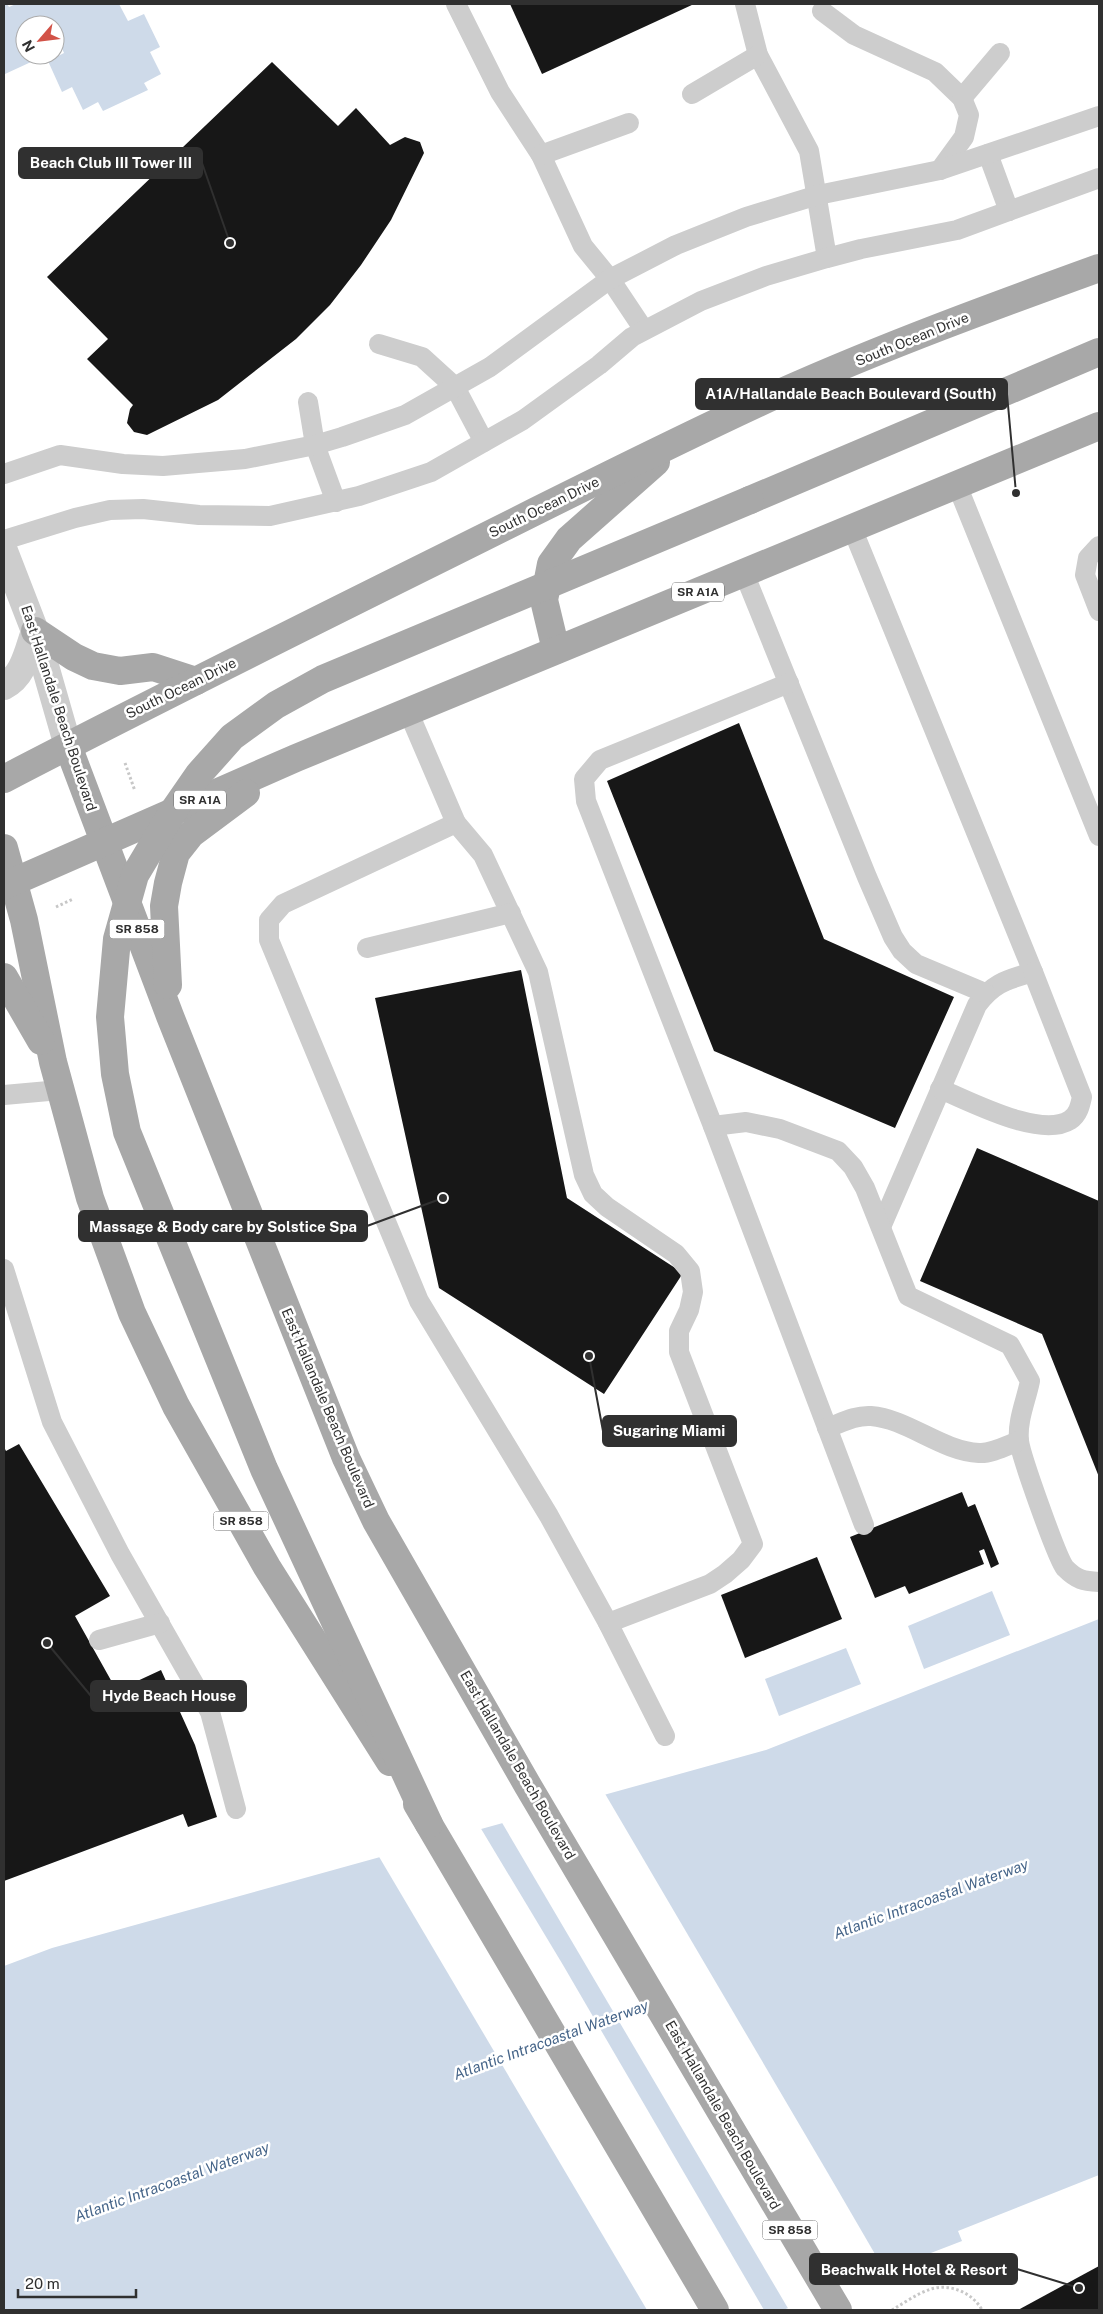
<svg xmlns="http://www.w3.org/2000/svg" width="1103" height="2314" viewBox="0 0 1103 2314" font-family="'Public Sans',sans-serif">
  <style>
    .water { fill: #cedae9 }
    .pier { fill: #fff }
    .building { fill: #171717 }
    .lines { fill: none; stroke-linecap: round; stroke-linejoin: round }
    .path { stroke: #c7c7c7; stroke-width: 3; stroke-dasharray: 2.5 2.5; stroke-linecap: butt }
    .lane { stroke: #cdcdcd; stroke-width: 20 }
    .street { stroke: #cdcdcd; stroke-width: 28 }
    .primary { stroke: #a8a8a8; stroke-width: 28 }
    .primary-bridge { stroke: #a8a8a8; stroke-width: 28 }
    .labels { text-anchor: middle; stroke-width: 5; stroke-linejoin: round; paint-order: stroke }
    .shield { fill: #fff; stroke: #6e6e6e; stroke-width: 1 }
    .shield-label { font-size: 12px; font-weight: bold; fill: #303030 }
    .street-label { font-size: 14px; fill: #303030; stroke: #fff }
    .water-label { font-size: 15px; font-style: italic; fill: #466589; stroke: #fff }
    .leader { fill: none; stroke: #303030; stroke-width: 2 }
    .callout-dot { fill: #303030; stroke: #fff; stroke-width: 2 }
    .callout { fill: #303030; stroke: #303030; stroke-width: 2 }
    .callout-label { font-size: 15px; text-anchor: middle; font-weight: bold; fill: #fff }
  </style>
  <rect width="100%" height="100%" fill="#fff"/>
  <g class="water">
    <polygon points="4,4 7,4 9,7 16,4 119,4 128,21 144,14 160,47 150,52 161,74 144,83 148,90 103,111 98,102 83,110 72,87 62,92 48,61 64,53 55,32 55,25 51,23 25,25 25,35 20,38 25,49 25,55 28,55 31,62 5,74"/>
    <polygon points="992,1591 1010,1635 924,1669 908,1626"/>
    <polygon points="1099,1619 1099,2175 958,2231 962,2241 783,2310 4,2310 4,1966 52,1948 766,1750"/>
    <polygon points="846,1648 861,1684 779,1716 765,1679"/>
  </g>
  <g class="pier">
    <polygon points="604,1792 829,2175 886,2273 789,2310 501,1821"/>
    <polygon points="480,1827 563,1965 764,2310 647,2310 378,1855"/>
  </g>
  <g class="building">
    <polygon points="510,4 694,4 542,74"/>
    <polygon points="272,62 338,126 356,108 390,145 405,137 420,142 424,153 391,220 361,265 330,305 296,339 218,400 147,435 134,432 127,423 130,409 133,405 87,359 108,339 47,277"/>
    <polygon points="739,723 824,939 954,997 895,1128 714,1051 607,781"/>
    <polygon points="521,970 567,1198 683,1273 604,1394 439,1288 375,998"/>
    <polygon points="977,1148 1099,1201 1099,1477 1042,1334 920,1281"/>
    <polygon points="19,1444 110,1596 75,1616 122,1700 138,1695 133,1683 161,1670 195,1745 217,1817 188,1827 183,1814 4,1881 4,1447 6,1451"/>
    <polygon points="962,1492 968,1507 975,1504 999,1564 991,1568 984,1549 979,1551 984,1564 909,1594 905,1586 875,1598 850,1537"/>
    <polygon points="817,1557 842,1619 745,1658 721,1595"/>
    <polygon points="1099,2266 1099,2310 1018,2310"/>
  </g>
  <g class="lines">
    <g class="path">
      <polyline points="125,763 135,791"/>
      <polyline points="56,907 73,899"/>
      <path d="M892 2310C904 2303 918 2293 931 2289 950 2283 973 2293 982 2310"/>
    </g>
    <g class="lane">
      <polyline points="456,4 500,92 541,155 583,246 610,279 644,330"/>
      <polyline points="745,4 758,55 809,151 827,258"/>
      <polyline points="822,11 854,35 935,72 962,98 969,115 964,137 940,170"/>
      <polyline points="692,94 758,55"/>
      <polyline points="962,98 1000,53"/>
      <polyline points="988,154 1009,211"/>
      <polyline points="541,155 629,123"/>
      <polyline points="379,344 422,357 455,387 484,442"/>
      <polyline points="308,402 315,445 336,502"/>
      <polyline points="4,474 60,455 123,464 163,466 245,459 315,445 342,437 405,415 490,367 610,279 676,245 746,217 818,195 940,170 1099,116"/>
      <polyline points="957,485 1099,836"/>
      <path d="M852 528 1033 972C1007 980 994 982 977 1005L881 1227"/>
      <polyline points="4,540 75,518 110,510 143,509 199,515 270,516 359,496 431,472 523,420 599,365 632,337 701,301 766,276 827,258 861,249 957,230 1099,178"/>
      <polyline points="1099,546 1088,558 1085,575 1099,611"/>
      <polyline points="744,573 867,877 893,937 902,951 916,964 985,993"/>
      <polyline points="789,683 600,760 584,779 586,801 713,1126 864,1525"/>
      <polyline points="408,711 456,823 283,904 269,920 269,940 419,1301 549,1516 608,1623 665,1736"/>
      <polyline points="456,823 483,855 538,972 584,1175 593,1194 607,1207 676,1254 690,1271 693,1292 689,1310 679,1331 679,1352 753,1544 741,1560 725,1574 710,1584 608,1623"/>
      <polyline points="367,948 511,913"/>
      <path d="M940 1089C970 1101 1040 1139 1070 1120 1078 1115 1080 1106 1082 1097L1033 972"/>
      <polyline points="4,1095 60,1090"/>
      <path d="M713 1126 746 1122 780 1129 838 1151 853 1167 865 1188 908 1296 1010 1345 1030 1381C1026 1401 1017 1420 1019 1441 1021 1456 1057 1558 1065 1568 1077 1580 1083 1581 1099 1582"/>
      <polyline points="4,1269 52,1422 120,1554 210,1712 236,1809"/>
      <path d="M827 1428C841 1423 855 1415 871 1416 908 1419 941 1451 979 1453 991 1454 1008 1445 1019 1441"/>
      <polyline points="99,1640 160,1623"/>
    </g>
    <g class="street">
      <polyline points="4,551 35,631 68,746"/>
      <path d="M4 686C24 676 28 651 35 631"/>
    </g>
    <g class="primary">
      <polyline points="750,500 1099,352"/>
      <polyline points="35,631 74,657 93,666 120,671 153,667 196,681"/>
      <polyline points="556,650 544,600 551,564 569,539 656,462"/>
      <polyline points="68,746 170,1016 346,1458 376,1521 528,1786 838,2310"/>
      <path d="M4 779C146 705 289 634 432 563 549 505 664 446 782 392 885 346 994 306 1099 268"/>
      <polyline points="4,848 24,920 53,1062 90,1198 132,1313 176,1406 267,1567 390,1762"/>
      <polyline points="4,886 296,758 1099,426"/>
      <polyline points="4,977 41,1041"/>
      <polyline points="168,985 164,906 168,883 176,853 191,834 246,793"/>
      <polyline points="417,1804 715,2310"/>
    </g>
    <polyline class="primary-bridge" points="429,1824 264,1469 127,1132 115,1074 110,1017 117,939 135,875 172,813 199,774 232,737 276,705 323,679 750,500"/>
  </g>
  <g class="labels">
    <g class="shield">
      <rect x="672" y="582.5" width="52" height="19" rx="4"/>
      <rect x="174" y="790.5" width="52" height="19" rx="4"/>
      <rect x="109.5" y="919.5" width="55" height="19" rx="4"/>
      <rect x="213.5" y="1511.5" width="55" height="19" rx="4"/>
      <rect x="762.5" y="2220.5" width="55" height="19" rx="4"/>
    </g>
    <g class="shield-label">
      <text x="698" y="596">SR A1A</text>
      <text x="200" y="804">SR A1A</text>
      <text x="137" y="933">SR 858</text>
      <text x="241" y="1525">SR 858</text>
      <text x="790" y="2234">SR 858</text>
    </g>
    <g class="street-label">
      <text transform="translate(912 339) rotate(-22)" y="5">South Ocean Drive</text>
      <text transform="translate(544 507) rotate(-26)" y="5">South Ocean Drive</text>
      <text transform="translate(181 688) rotate(-26)" y="5">South Ocean Drive</text>
      <text transform="translate(59 708) rotate(72)" y="5">East Hallandale Beach Boulevard</text>
      <text transform="translate(328 1408) rotate(67)" y="5">East Hallandale Beach Boulevard</text>
      <text transform="translate(518 1765) rotate(60)" y="5">East Hallandale Beach Boulevard</text>
      <text transform="translate(723 2115) rotate(60)" y="5">East Hallandale Beach Boulevard</text>
    </g>
    <g class="water-label">
      <text transform="translate(931 1899) rotate(-20)" y="5">Atlantic Intracoastal Waterway</text>
      <text transform="translate(551 2040) rotate(-20)" y="5">Atlantic Intracoastal Waterway</text>
      <text transform="translate(172 2182) rotate(-20)" y="5">Atlantic Intracoastal Waterway</text>
    </g>
  </g>
  <path class="leader" d="M230 243L202 163M1016 493L1007 394M443 1198L367 1226M589 1356L603 1431M47 1643L91 1696M1079 2288L1017 2269"/>
  <g class="callout-dot">
    <circle cx="230" cy="243" r="5"/>
    <circle cx="1016" cy="493" r="5"/>
    <circle cx="443" cy="1198" r="5"/>
    <circle cx="589" cy="1356" r="5"/>
    <circle cx="47" cy="1643" r="5"/>
    <circle cx="1079" cy="2288" r="5"/>
  </g>
  <g class="callout">
    <rect x="19" y="148" width="183" height="30" rx="5"/>
    <rect x="696" y="379" width="311" height="30" rx="5"/>
    <rect x="79" y="1211" width="288" height="30" rx="5"/>
    <rect x="603" y="1416" width="133" height="30" rx="5"/>
    <rect x="91" y="1681" width="155" height="30" rx="5"/>
    <rect x="810" y="2254" width="207" height="30" rx="5"/>
  </g>
  <g class="callout-label">
    <text x="111" y="168">Beach Club III Tower III</text>
    <text x="851" y="399">A1A/Hallandale Beach Boulevard (South)</text>
    <text x="223" y="1232">Massage &amp; Body care by Solstice Spa</text>
    <text x="669" y="1436">Sugaring Miami</text>
    <text x="169" y="1701">Hyde Beach House</text>
    <text x="914" y="2275">Beachwalk Hotel &amp; Resort</text>
  </g>
  <rect width="1103" height="2314" fill="none" stroke="#303030" stroke-width="10"/>
  <g transform="translate(40 40) rotate(242)"><circle r="24" fill="#ffffff" stroke="#acacac"/>
  <path d="M0-4L9 19L0 12L-9 19Z" fill="#d25247"/>
  <text y="-8" font-size="14" font-weight="bold" text-anchor="middle" fill="#303030">N</text>
  </g>
  <path d="M18 2289v8h118v-8" fill="none" stroke="#303030" stroke-width="2.5"/>
  <text x="25" y="2289" font-size="15" fill="#303030" stroke="#ffffff" stroke-width="4" paint-order="stroke">20 m</text>
</svg>
